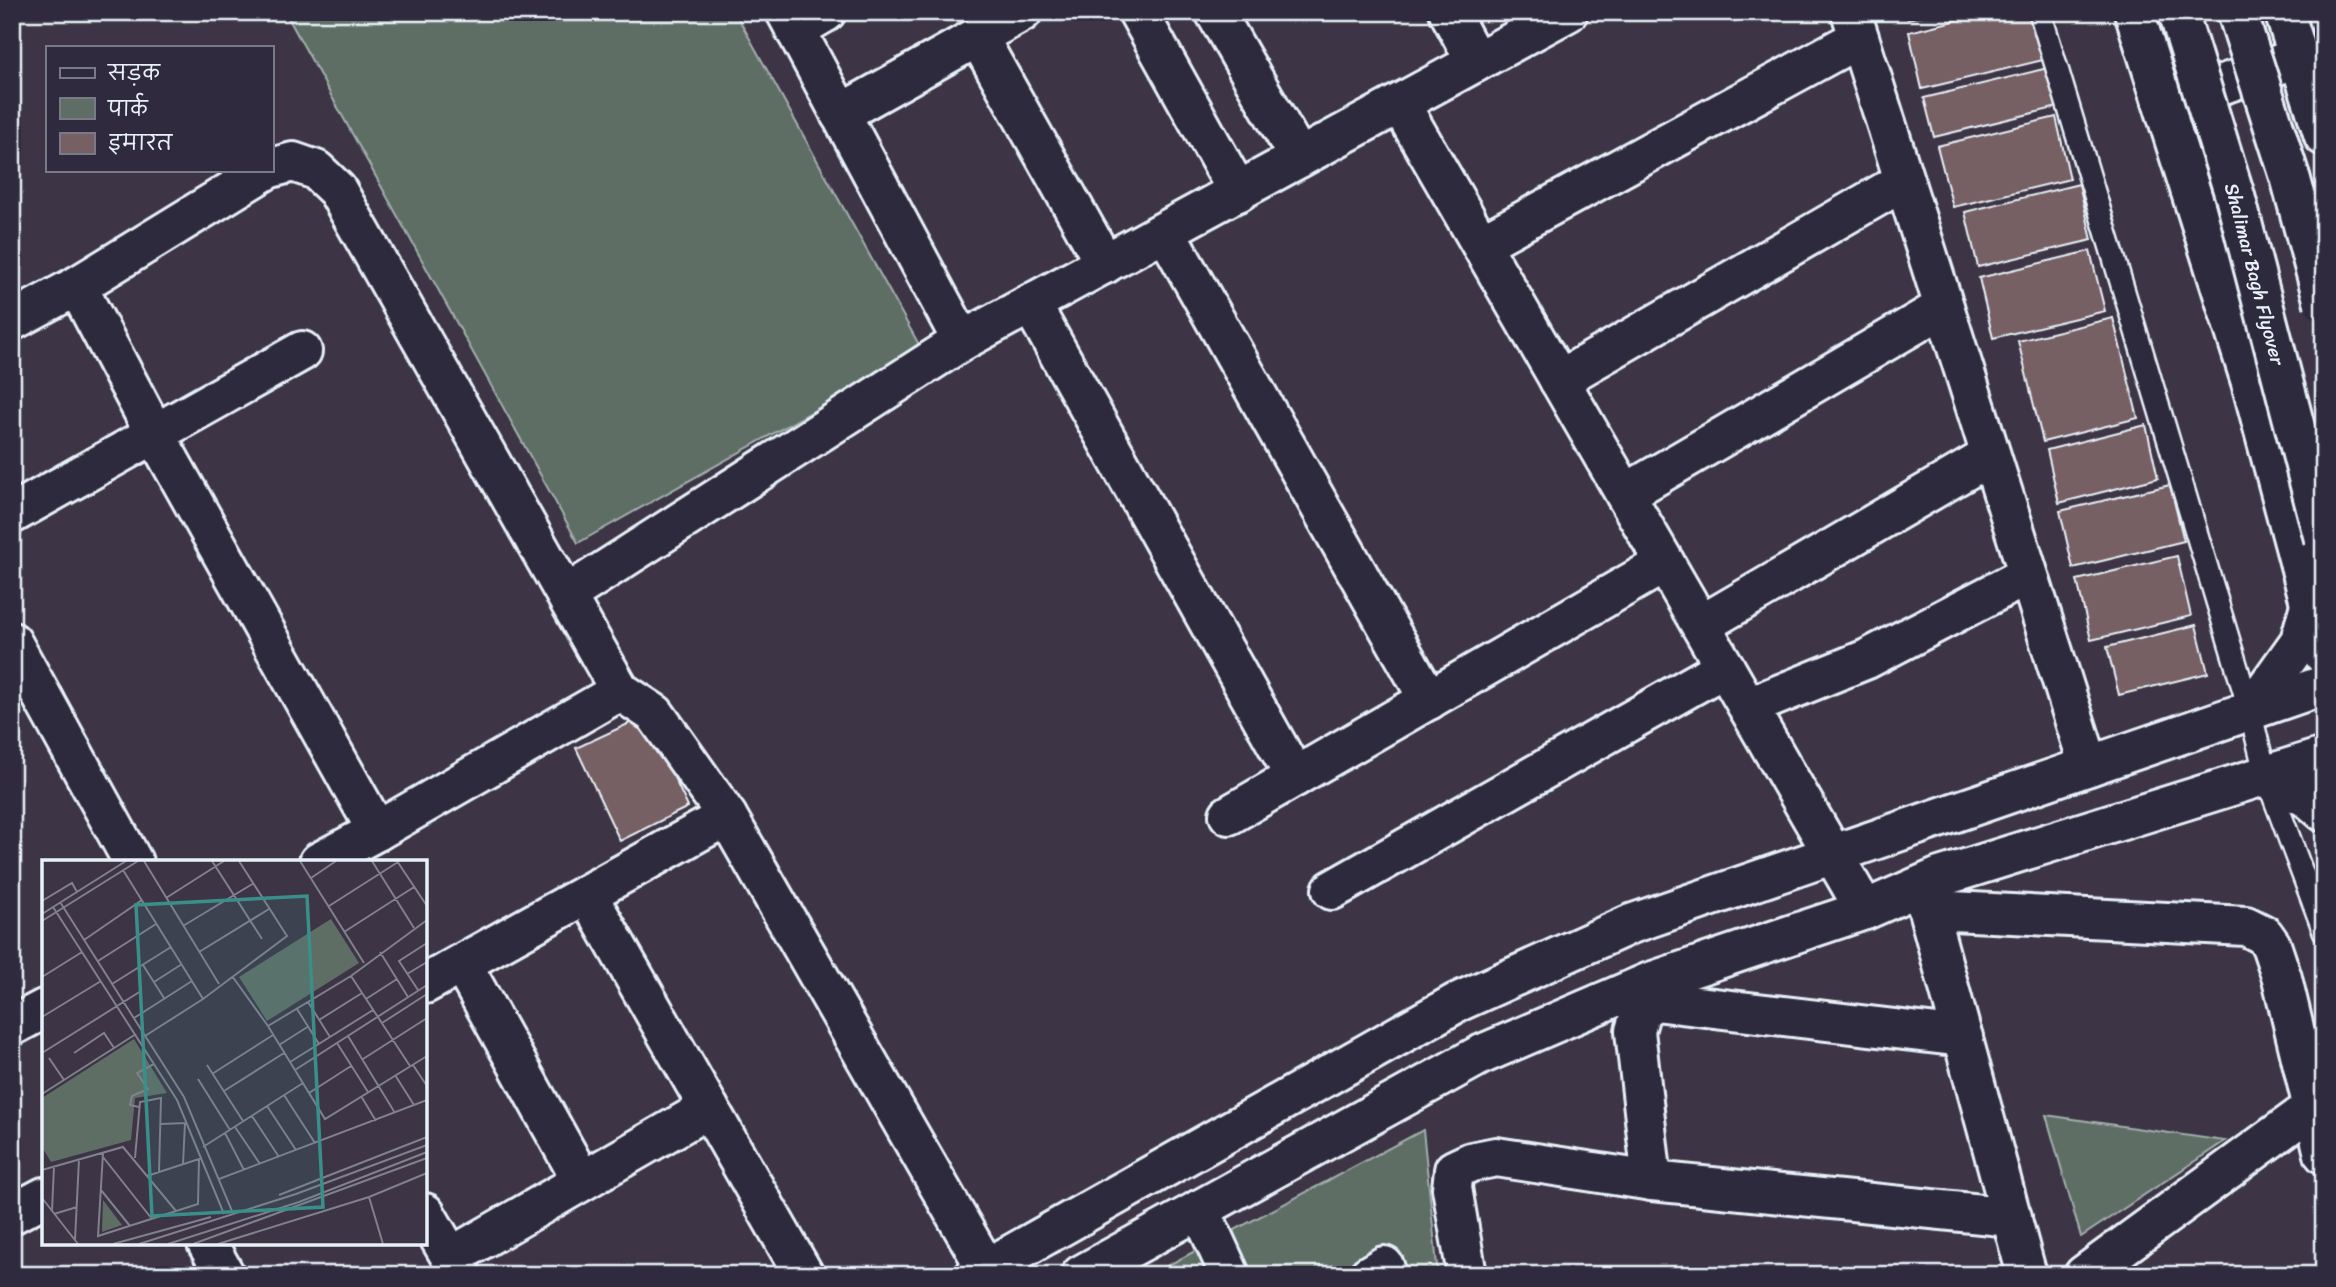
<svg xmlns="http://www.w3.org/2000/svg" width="2336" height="1287" viewBox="0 0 2336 1287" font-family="Sriracha,'Playpen Sans Deva',sans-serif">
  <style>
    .green { fill: #5e6e65; stroke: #a3b0ae; stroke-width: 2 }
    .building { fill: #766063; stroke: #e8f1f8; stroke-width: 2 }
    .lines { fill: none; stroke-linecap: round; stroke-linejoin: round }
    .service-casing { stroke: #e8f1f8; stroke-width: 26 }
    .minor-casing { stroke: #e8f1f8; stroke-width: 44 }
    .tertiary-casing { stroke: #e8f1f8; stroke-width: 44 }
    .service { stroke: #2f2a3d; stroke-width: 21 }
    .minor { stroke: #2f2a3d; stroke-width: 38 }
    .tertiary { stroke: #2f2a3d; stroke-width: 38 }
    .primary-bridge-casing { stroke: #e8f1f8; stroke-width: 44; stroke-linecap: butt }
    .primary-bridge { stroke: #2f2a3d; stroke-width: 38 }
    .labels { text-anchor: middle; stroke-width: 7; stroke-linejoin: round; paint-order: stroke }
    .street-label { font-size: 19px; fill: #e8f1f8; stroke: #2f2a3d }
    .inset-road { fill: none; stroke: #81808d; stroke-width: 2 }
    .view { fill: #3a8f8a; fill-opacity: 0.15; stroke: #3a8f8a; stroke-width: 3.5 }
    .inset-edge { fill: none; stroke: #e8f1f8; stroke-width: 3.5 }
  </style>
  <rect width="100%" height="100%" fill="#3d3545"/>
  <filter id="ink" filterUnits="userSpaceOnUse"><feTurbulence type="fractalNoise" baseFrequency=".0143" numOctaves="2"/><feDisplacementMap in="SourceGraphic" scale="14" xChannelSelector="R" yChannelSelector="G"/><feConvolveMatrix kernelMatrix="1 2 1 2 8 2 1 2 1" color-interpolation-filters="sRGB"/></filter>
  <g filter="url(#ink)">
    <g class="green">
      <polygon points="285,12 735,12 922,350 578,543"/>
      <polygon points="2046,1115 2225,1141 2081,1237"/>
      <polygon points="1423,1130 1438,1275 1150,1275"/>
    </g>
    <g class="building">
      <polygon points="1906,12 1935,12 1908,19"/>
      <polygon points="1990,12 2032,12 2043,60 1922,89 1909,32"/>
      <polygon points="2048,68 2058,107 1934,137 1924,98"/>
      <polygon points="2056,117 2070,179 1953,207 1937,146"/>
      <polygon points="2079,184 2092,240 1978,267 1965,212"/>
      <polygon points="2090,251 2105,311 1993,338 1979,278"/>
      <polygon points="2113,318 2138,418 2043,442 2018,341"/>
      <polygon points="2146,425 2158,478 2059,503 2047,450"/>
      <polygon points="2170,485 2184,541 2073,568 2060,511"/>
      <polygon points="2177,556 2191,616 2091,640 2077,580"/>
      <polygon points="2196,625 2208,673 2119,695 2107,647"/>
      <polygon points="645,716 688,807 620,841 576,748"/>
    </g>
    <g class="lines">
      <g class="service-casing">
        <polyline id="service" points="2040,12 2250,711 2266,776 2324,931"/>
      </g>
      <g class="minor-casing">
        <g id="minor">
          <polyline points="786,12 962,341 1568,12"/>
          <polyline points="1138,12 1238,192"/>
          <polyline points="1215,12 1299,158"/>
          <polyline points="1449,12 1476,62"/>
          <polyline points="1851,12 2089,766"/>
          <polyline points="795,30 826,12"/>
          <polyline points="978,37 1105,264"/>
          <polyline points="1400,104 1865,910"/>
          <polyline points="840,114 1022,12"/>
          <polyline points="271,168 293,162 316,170 337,190 620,691 655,714 727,816"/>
          <polyline points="1165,231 1429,700"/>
          <polyline points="1481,244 1859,38"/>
          <polyline points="77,286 155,434 377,831"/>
          <polyline points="1031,304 1295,777"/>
          <polyline points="12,321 77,286 266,170"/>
          <polyline points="1559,380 1904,181"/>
          <polyline points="1625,494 1944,307"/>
          <polyline points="12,514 302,351"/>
          <polyline points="568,594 962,341"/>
          <polyline points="1701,625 1990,456"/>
          <polyline points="12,642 133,862"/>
          <polyline points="1748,707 1867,659 2028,575"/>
          <polyline points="1229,815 1665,563"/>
          <polyline points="319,862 377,831 620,691"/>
          <polyline points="1922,888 2027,1275"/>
          <polyline points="1332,890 1725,667"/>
          <polyline points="587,894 804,1275"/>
          <polyline points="1929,912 1952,911 2246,926 2264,935 2271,945 2282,978 2324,1154"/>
          <polyline points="462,964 582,1181"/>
          <polyline points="425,984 727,816 986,1268"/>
          <polyline points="12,1026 44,1009"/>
          <polyline points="1652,1181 1635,1031 1641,1010 1655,1001 1963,1037"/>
          <polyline points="1200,1209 1230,1275"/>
          <polyline points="425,1213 461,1275"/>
          <polyline points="12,1214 44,1197"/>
          <polyline points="207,1243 225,1275"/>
          <polyline points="451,1257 709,1108"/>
          <polyline points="1369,1275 1384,1266 1387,1275"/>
          <polyline points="1467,1275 1452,1188 1454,1170 1471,1162 1496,1157 1652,1181 2012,1217"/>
          <polyline points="2084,1275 2312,1108"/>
        </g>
      </g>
      <g class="tertiary-casing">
        <g id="tertiary">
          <polyline points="2134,12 2251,382 2324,655"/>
          <polyline points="2284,12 2324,136"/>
          <polyline points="2172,102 2297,58"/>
          <polyline points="2250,711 2300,641 2310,605"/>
          <polyline points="2266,776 2309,799 2324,812"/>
          <polyline points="975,1275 1458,1002 1631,924 2324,685"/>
          <polyline points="1081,1275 1480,1055 1650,982 1865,910 1940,877 2324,757"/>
        </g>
      </g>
      <use href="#service" class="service"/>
      <use href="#minor" class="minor"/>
      <use href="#tertiary" class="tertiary"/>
      <g class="primary-bridge-casing">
        <g id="primary-bridge">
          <path id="s1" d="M2178 12 2235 196 2324 539"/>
          <polyline points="2237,12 2291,180 2324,303"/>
        </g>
      </g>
      <use href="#primary-bridge" class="primary-bridge"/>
    </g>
  </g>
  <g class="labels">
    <g class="street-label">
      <text dy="7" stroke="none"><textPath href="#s1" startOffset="273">Shalimar Bagh Flyover</textPath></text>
    </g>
  </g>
  <g transform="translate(42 860)">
    <rect width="385" height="385" fill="#3d3545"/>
    <path d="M289 59 317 103 225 161 197 117ZM92 179 125 233 93 238 89 280 9 302 0 287V238ZM61 340 80 365 60 372Z" fill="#5e6e65"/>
    <path class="inset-road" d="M102 1 177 124M170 1 220 79M258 1 322 103M330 1 372 68M355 1 385 46M81 10 161 139 103 176M269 18 294 1M124 38 182 1M0 41 30 23 35 32M18 42 142 237 190 351M287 46 356 2M11 47 135 240 182 354M0 54 84 1M385 60 309 116 226 166 283 259 385 196M0 61 96 1M141 66 212 23M302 72 372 27M42 80 100 40M157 92 227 49M338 92 366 137M56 101 114 64M101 105 122 138M365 114 385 102M190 116 226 166M309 116 368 206M0 117 40 92M112 122 140 104M70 124 129 87M376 130 357 101 385 83M161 139 245 76 197 1M324 139 355 119M266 142 288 177M255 149 277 184M0 157 59 121M92 158 150 121M277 160 320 133M340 163 385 134M306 176 353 253M295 183 326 232M237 185 267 166M0 193 99 131M32 193 62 173 72 188M7 198 22 220M321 199 385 158M248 202 331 150M165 205 201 261M371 205 385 226M253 210 385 125M170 214 231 175M353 215 372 245M156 219 188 270M182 231 242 193M267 233 309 206M0 234 94 174M242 235 273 283M319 236 334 261M225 246 254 290M97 247 88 245 90 236 106 229 95 213 112 204M210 256 237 297M119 264 143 263 141 304M193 267 218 304M183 273 202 310M161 287 261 223M61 293 56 376 156 344 157 299M61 297 110 359M93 298 98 242 119 238 117 312M0 310 81 287 134 351M105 316 160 298M177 319 385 240M59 330 88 366M237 335 385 277M327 337 341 384M0 338 36 384M10 351 12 306M12 354 35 347M33 380 37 299M71 384 169 357M97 384 254 334 385 285M126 384 257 342 385 292M151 384 385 298M176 384 327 337 385 313"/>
    <path class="view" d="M265 36 281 347 110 356 94 45Z"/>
    <rect width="385" height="385" class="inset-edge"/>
  </g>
  <rect width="2336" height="1287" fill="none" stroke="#2f2a3d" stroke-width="42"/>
  <rect x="21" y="21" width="2294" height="1245" fill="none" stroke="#e8f1f8" stroke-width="2.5" filter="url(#ink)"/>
  <rect x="46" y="46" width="228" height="126" fill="#2f2a3d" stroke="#797a88" stroke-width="2"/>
  <rect x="60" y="68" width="35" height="10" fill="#2f2a3d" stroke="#797a88" stroke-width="2"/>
  <text x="108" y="80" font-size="21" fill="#e8f1f8">सड़क</text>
  <rect x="60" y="98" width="35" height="21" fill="#5e6e65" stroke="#797a88" stroke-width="2"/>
  <text x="108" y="116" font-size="21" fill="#e8f1f8">पार्क</text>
  <rect x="60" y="133" width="35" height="21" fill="#766063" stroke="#797a88" stroke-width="2"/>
  <text x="108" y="150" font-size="21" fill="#e8f1f8">इमारत</text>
</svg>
